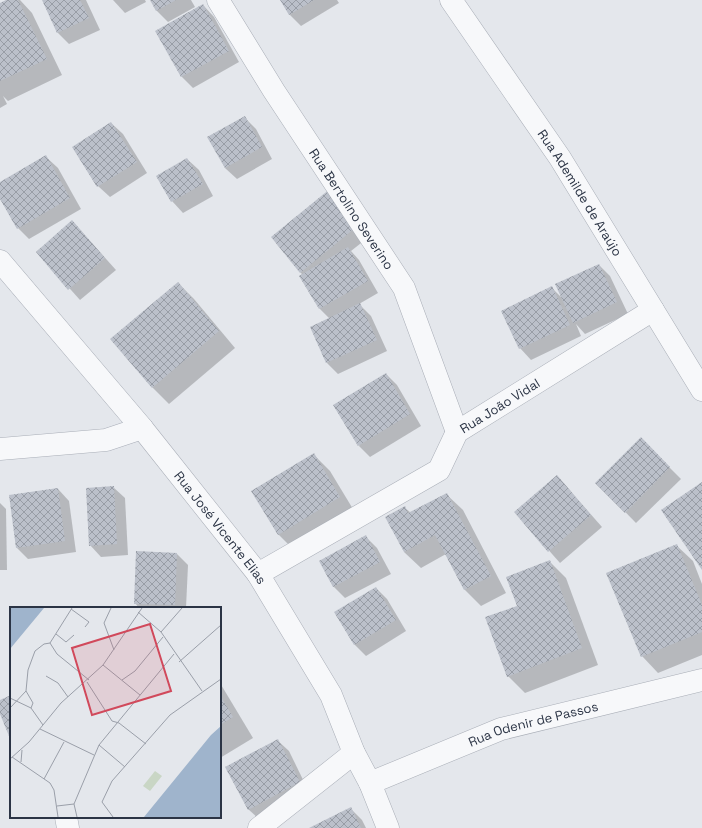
<svg xmlns="http://www.w3.org/2000/svg" width="702" height="828" viewBox="0 0 702 828" font-family="'Space Grotesk',sans-serif">
  <style>
    .shadow { fill: #0003 }
    .building { fill: url(#building-cross-hatch) }
    .lines { fill: none; stroke-linecap: round; stroke-linejoin: round }
    .minor-casing { stroke: #a9aeb7; stroke-width: 23 }
    .minor { stroke: #f7f8fa; stroke-width: 22 }
    .labels { text-anchor: middle; stroke-width: 4; stroke-linejoin: round; paint-order: stroke }
    .street-label { font-size: 13px; fill: #2b3445; stroke: #f4f6f9 }
    .inset-road { fill: none; stroke: #9a9fa9; stroke-width: 1 }
    .view { fill: #d1495b; fill-opacity: 0.15; stroke: #d1495b; stroke-width: 2 }
    .inset-edge { fill: none; stroke: #2b3445; stroke-width: 2 }
  </style>
  <defs>
    <pattern id="building-cross-hatch" width="8" height="8" patternUnits="userSpaceOnUse"><rect width="8" height="8" fill="#bbc0ca"/><path d="M0 0l8 8M0 8l8-8" fill="none" stroke="#989da6"/></pattern>
  </defs>
  <rect width="100%" height="100%" fill="#e4e7ec"/>
  <g class="shadow">
    <polygon points="9,0 20,0 32,13 62,75 8,101 3,96 7,104 0,108 0,4"/>
    <polygon points="43,0 86,0 100,30 69,44 58,33"/>
    <polygon points="113,0 145,0 146,2 125,13"/>
    <polygon points="151,0 191,0 195,7 168,22 156,10"/>
    <polygon points="281,0 337,0 339,3 301,26 290,15"/>
    <polygon points="203,5 214,17 239,62 193,88 182,77 157,31"/>
    <polygon points="244,117 256,129 272,159 237,179 225,168 209,137"/>
    <polygon points="111,123 123,134 147,173 110,197 98,186"/>
    <polygon points="46,157 58,168 81,209 29,239 18,228 0,196 0,184"/>
    <polygon points="187,159 199,170 213,196 183,213 172,201"/>
    <polygon points="331,189 370,236 351,251 359,260 378,293 359,304 371,316 387,351 338,374 327,363 311,327 330,319 320,309 301,276 303,275 300,272"/>
    <polygon points="72,221 116,270 80,300 37,252"/>
    <polygon points="599,265 610,276 628,314 585,334 576,324 581,336 531,360 520,348 552,288 562,298"/>
    <polygon points="178,283 194,299 235,348 169,404 153,388 112,339"/>
    <polygon points="386,374 397,385 421,426 370,457 359,446"/>
    <polygon points="641,439 681,479 636,523 597,483"/>
    <polygon points="314,455 330,471 356,514 295,551 279,535 253,492"/>
    <polygon points="557,476 602,527 560,563 515,512"/>
    <polygon points="113,487 125,498 128,555 101,557 90,545"/>
    <polygon points="58,489 69,501 76,552 28,559 17,548"/>
    <polygon points="446,494 463,510 506,593 481,606 465,590 446,554 421,568 404,552 404,507 411,513"/>
    <polygon points="0,503 6,509 7,570 0,570"/>
    <polygon points="366,537 377,548 391,574 345,598 334,587 320,561"/>
    <polygon points="676,545 693,561 702,584 702,655 658,673 642,656"/>
    <polygon points="177,554 188,565 186,608 139,608 135,603"/>
    <polygon points="550,562 566,578 598,665 525,693 508,676 519,606"/>
    <polygon points="376,588 387,599 406,631 366,656 354,644"/>
    <polygon points="220,683 253,738 220,758"/>
    <polygon points="277,740 289,751 310,794 260,820 248,809"/>
    <polygon points="351,809 362,820 366,828 311,828"/>
  </g>
  <g class="building">
    <polygon points="6,0 18,0 47,59 0,81 0,3"/>
    <polygon points="42,0 80,0 89,18 57,33"/>
    <polygon points="150,0 176,0 156,11"/>
    <polygon points="280,0 314,0 289,15"/>
    <polygon points="203,4 229,51 181,77 155,31"/>
    <polygon points="245,116 262,147 225,168 207,137"/>
    <polygon points="111,122 137,162 97,187 72,147"/>
    <polygon points="46,155 70,198 17,229 0,199 0,182"/>
    <polygon points="187,158 203,184 171,202 156,176"/>
    <polygon points="331,188 360,224 300,273 271,237"/>
    <polygon points="72,220 105,258 68,290 36,252"/>
    <polygon points="348,247 368,281 319,309 299,276"/>
    <polygon points="599,264 617,302 573,323 555,284"/>
    <polygon points="178,282 219,331 152,388 110,339"/>
    <polygon points="552,286 570,325 519,349 501,311"/>
    <polygon points="360,303 377,340 326,363 310,327"/>
    <polygon points="386,373 410,414 358,446 333,405"/>
    <polygon points="641,437 670,467 625,513 595,483"/>
    <polygon points="314,453 340,497 278,535 251,491"/>
    <polygon points="557,475 591,515 548,552 514,512"/>
    <polygon points="702,482 702,570 661,510"/>
    <polygon points="114,486 117,544 89,546 86,488"/>
    <polygon points="58,488 65,541 16,548 9,495"/>
    <polygon points="447,493 491,576 464,590 435,535 404,552 385,517 405,506 408,513"/>
    <polygon points="366,535 380,562 333,587 319,561"/>
    <polygon points="677,544 702,605 702,632 641,657 606,573"/>
    <polygon points="136,551 177,553 175,605 134,604"/>
    <polygon points="550,560 582,648 507,677 485,617 517,606 506,577"/>
    <polygon points="376,587 396,620 354,645 334,612"/>
    <polygon points="11,695 11,741 0,714 0,700"/>
    <polygon points="220,695 233,717 220,725"/>
    <polygon points="278,739 300,782 248,810 225,767"/>
    <polygon points="351,807 361,828 309,828"/>
  </g>
  <g class="lines">
    <g class="minor-casing">
      <g id="minor">
        <path id="s1" d="M218 0 274 91 404 288 457 432"/>
        <path id="s2" d="M451 0 560 158 702 390"/>
        <path id="s3" d="M0 261 142 428 258 574 331 695 354 753 370 783 388 828"/>
        <polyline points="0,449 106,440 142,428"/>
        <path id="s4" d="M258 574 439 470 457 432 653 310"/>
        <path id="s5" d="M370 783 501 729 702 680"/>
        <polyline points="66,817 68,828"/>
        <polyline points="259,828 354,753"/>
      </g>
    </g>
    <use href="#minor" class="minor"/>
  </g>
  <g class="labels">
    <g class="street-label">
      <text dy="5" stroke="none"><textPath href="#s2" startOffset="232">Rua Ademilde de Araújo</textPath></text>
      <text dy="5" stroke="none"><textPath href="#s1" startOffset="248">Rua Bertolino Severino</textPath></text>
      <text dy="5" stroke="none"><textPath href="#s4" startOffset="301">Rua João Vidal</textPath></text>
      <text dy="5" stroke="none"><textPath href="#s3" startOffset="346">Rua José Vicente Elias</textPath></text>
      <text dy="5" stroke="none"><textPath href="#s5" startOffset="174">Rua Odenir de Passos</textPath></text>
    </g>
  </g>
  <g transform="translate(10 607)">
    <rect width="211" height="211" fill="#e4e7ec"/>
    <path d="M145 164 152 169 140 184 133 179Z" fill="#c9d6c5"/>
    <path d="M0 1H34L0 42ZM211 119V210H134L201 128Z" fill="#9fb4cc"/>
    <path class="inset-road" d="M101 1 94 16 104 43M61 2 79 15 75 20M128 5 151 25 192 84M151 25 172 1M46 27 56 35 64 28M40 36 47 47 79 73M40 36 62 1M169 55 211 18M93 58 130 88M36 69 48 76 58 90M112 73 125 64 153 30M77 75 102 114 109 116 136 137M16 84 23 96 21 101M0 91 21 101 33 118M0 101 16 84 18 63 25 44 34 37 40 36M30 122 84 148M89 138 115 160M2 150 40 176 44 183 48 210M0 152 19 135 51 96 93 58 132 1M11 155 12 143M34 172 54 135M47 199 64 197M67 210 64 197 89 138 164 47M103 210 92 195 102 174 160 108 211 72"/>
    <path class="view" d="M140 17 161 84 82 108 62 41Z"/>
    <rect width="211" height="211" class="inset-edge"/>
  </g>
</svg>
